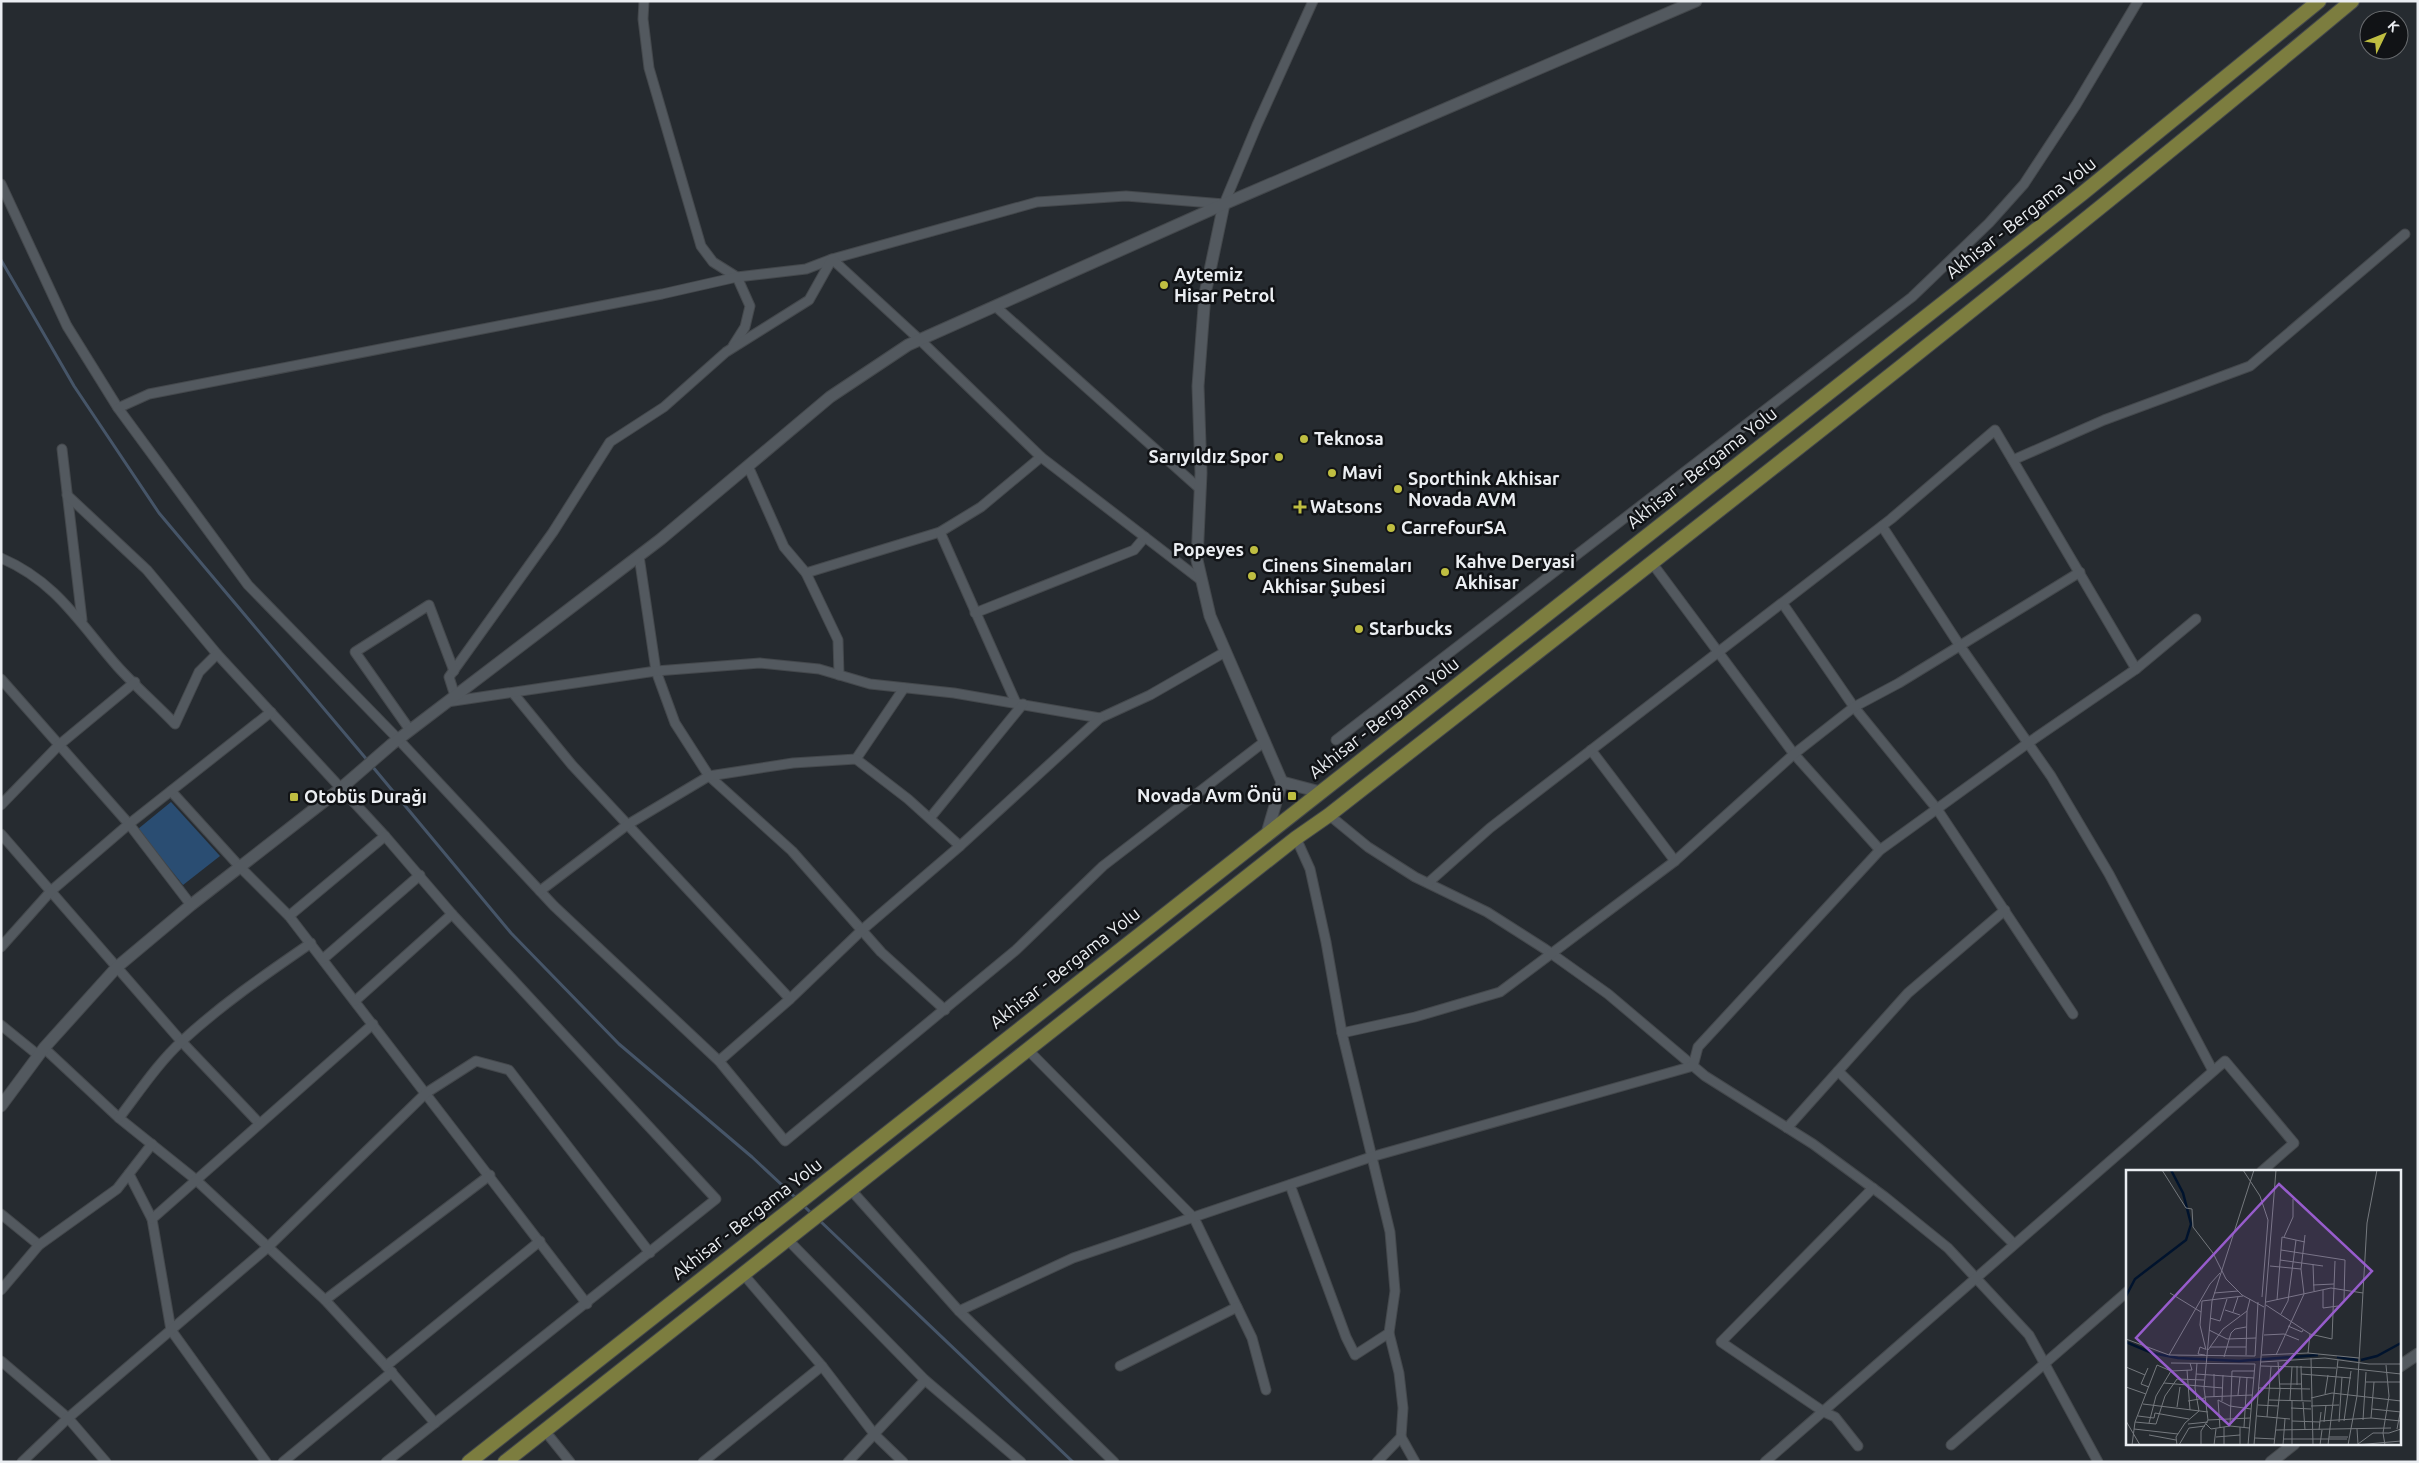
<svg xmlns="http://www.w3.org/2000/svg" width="2419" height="1463" viewBox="0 0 2419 1463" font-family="Ubuntu,sans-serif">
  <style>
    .green { fill: #2a4d72 }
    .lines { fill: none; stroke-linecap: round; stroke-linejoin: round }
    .stream { stroke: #465568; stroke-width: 3 }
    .minor-casing { stroke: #44484c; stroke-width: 11 }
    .tertiary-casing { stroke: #44484c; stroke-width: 13 }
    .primary-casing { stroke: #44484c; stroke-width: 16 }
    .minor { stroke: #53595f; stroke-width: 9 }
    .tertiary { stroke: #53595f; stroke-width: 11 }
    .primary { stroke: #7c7d3f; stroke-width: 14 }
    .poi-dot { fill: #bfbe41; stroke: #111316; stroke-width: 2 }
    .labels { text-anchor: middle; stroke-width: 5; stroke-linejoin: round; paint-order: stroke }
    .street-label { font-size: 18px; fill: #ebeef2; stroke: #111316 }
    .poi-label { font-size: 18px; font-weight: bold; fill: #ebeef2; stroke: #111316; text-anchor: start }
    .inset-river { fill: none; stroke: #00132d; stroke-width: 2.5 }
    .inset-road { fill: none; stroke: #75797e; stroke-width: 1 }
    .view { fill: #975ccc; fill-opacity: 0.15; stroke: #975ccc; stroke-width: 2.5 }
    .inset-edge { fill: none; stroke: #ebeef2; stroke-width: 2.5 }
  </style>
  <rect width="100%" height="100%" fill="#262b30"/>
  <polygon class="green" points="171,802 220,856 183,885 138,829"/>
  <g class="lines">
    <g class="stream">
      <polyline points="1,260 74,386 159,513 368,761"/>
      <polyline points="372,766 511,933 619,1044 752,1157 797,1199"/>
      <polyline points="803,1205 813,1215"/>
      <polyline points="818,1219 1073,1462"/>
    </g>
    <g class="minor-casing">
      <g id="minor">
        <polyline points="644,1 643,19 649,68 701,246 713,262 737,277 750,306 745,327 733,346"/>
        <polyline points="1,184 67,326 118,408 248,585 398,739 554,906 719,1061 785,1141 1016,950 1103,866 1264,742"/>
        <polyline points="995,306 1200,489"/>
        <polyline points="118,408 149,394 662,294 737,277 806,269 832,259 1037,202 1126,196 1224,204 1257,125 1313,1"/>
        <polyline points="62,449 82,620"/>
        <polyline points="2013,460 2104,420 2250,366 2405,234"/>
        <polyline points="748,466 784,547 806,573 940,532 981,507 1041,457"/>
        <polyline points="67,495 147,570 217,654 385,836 452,914 716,1199 386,1462"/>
        <polyline points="1882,526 1960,646 2051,776 2109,874 2213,1071"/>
        <polyline points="940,532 1016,703"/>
        <polyline points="639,556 656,671 675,723 709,776 792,851 881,952 945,1010"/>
        <path d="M1 558C57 582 80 624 118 667 136 687 157 705 175 724L199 672 217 654"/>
        <polyline points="1652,563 1794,754 1880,850"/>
        <polyline points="806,573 838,640 839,675"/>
        <polyline points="1783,604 1854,707 1937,809 2073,1014"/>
        <polyline points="975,613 1134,550 1145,537"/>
        <polyline points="1,679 129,824 191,905"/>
        <polyline points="513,693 572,765 790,999"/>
        <polyline points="455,696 449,677 553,532 610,442 664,407 726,352 809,300 832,259 920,340 1041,457 1202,581"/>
        <polyline points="447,702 656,671 760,663 819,669 870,684 954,693 1100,718 1150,695 1225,652"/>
        <polyline points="410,730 355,652 429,605 454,671"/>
        <polyline points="1336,740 1912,297 1989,223 2024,184 2076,105 2138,1"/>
        <polyline points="1591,750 1675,861"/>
        <polyline points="856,759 904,688"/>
        <polyline points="171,791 240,867 289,916 587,1304"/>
        <polyline points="1,805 59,745 135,682"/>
        <polyline points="1329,815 1368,847 1415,877 1487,912 1545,949 1608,994 1705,1076 1813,1144 1885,1197 1948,1248 2029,1335 2098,1462"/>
        <polyline points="930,818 1023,704"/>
        <polyline points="1,834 181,1041 259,1123"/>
        <polyline points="1296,838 1310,869 1326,942 1342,1033 1390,1232 1395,1291 1389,1333 1399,1373 1403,1408 1401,1437 1377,1462"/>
        <polyline points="1428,883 1490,828 1891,519 1995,430 2136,669"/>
        <polyline points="540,891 627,825 709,776 793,763 856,759 908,799 960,846"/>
        <polyline points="289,916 385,836"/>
        <polyline points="1,947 51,891 129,824 271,712"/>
        <polyline points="323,959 420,875"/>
        <polyline points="355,1001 452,914"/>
        <polyline points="1,1025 38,1055"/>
        <polyline points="1342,1033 1415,1017 1500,992 1675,861 1794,754 1854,707 1899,683 2080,572"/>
        <polyline points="44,1048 119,1118 195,1179 325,1300 386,1366 435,1423"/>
        <polyline points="1028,1050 1194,1218 1252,1338 1266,1390"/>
        <polyline points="719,1061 790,999 862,930 960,846 1100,718"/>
        <polyline points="1838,1071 2014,1244"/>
        <path d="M119 1118C139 1092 158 1063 182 1041 222 1004 266 974 311 943"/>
        <polyline points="1787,1128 1908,993 2005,910"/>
        <polyline points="129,1174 152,1219 171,1330 266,1462"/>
        <polyline points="1290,1185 1346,1337 1355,1355 1389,1333"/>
        <polyline points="851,1190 959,1311 1114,1462"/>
        <polyline points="1,1214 39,1245"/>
        <polyline points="152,1219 373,1024"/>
        <polyline points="788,1240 925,1380 1021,1462"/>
        <polyline points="744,1275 822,1366 875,1435 903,1462"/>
        <polyline points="1,1290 39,1245 117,1189 152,1144"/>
        <polyline points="325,1300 490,1175"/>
        <polyline points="959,1311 1073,1258 1371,1157 1693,1066 1698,1047 1880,850 2028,743 2136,669 2196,619"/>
        <polyline points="1,1361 68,1418 106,1462"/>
        <polyline points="386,1366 540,1241"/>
        <polyline points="1120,1366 1237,1307"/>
        <polyline points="545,1431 570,1462"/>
        <polyline points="1401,1437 1415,1462"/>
        <polyline points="1951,1445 2128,1291"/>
        <polyline points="1858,1446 1835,1417 1824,1412 1721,1342 1873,1188"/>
        <polyline points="22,1462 68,1418 268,1247 426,1093 476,1061 509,1070 650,1253"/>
        <polyline points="283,1462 392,1372"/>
        <polyline points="703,1462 822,1366"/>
        <polyline points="848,1462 925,1380"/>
        <polyline points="1765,1462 2225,1061 2294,1143 2261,1172"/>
      </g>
    </g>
    <g class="tertiary-casing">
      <g id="tertiary">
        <polyline points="1224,204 1205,294 1198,386 1201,473 1197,560 1210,616 1282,782 1267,833"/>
        <polyline points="1282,782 1320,792"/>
        <polyline points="1,1106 44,1048 117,967 191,905 340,789 392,744 661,539 830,397 908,345 1224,204 1696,1"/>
        <polyline points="2400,1366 2418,1354"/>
        <polyline points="2271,1462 2294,1444"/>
      </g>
    </g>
    <g class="primary-casing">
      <g id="primary">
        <polyline points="469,1462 2083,193 2319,1"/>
        <path d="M505 1462 1296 838 1329 815C1672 547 2017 280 2352 1"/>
      </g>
    </g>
    <use href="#minor" class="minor"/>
    <use href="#tertiary" class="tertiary"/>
    <use href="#primary" class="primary"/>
  </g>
  <g class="poi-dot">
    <circle cx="1164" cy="285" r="5"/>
    <circle cx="1304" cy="439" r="5"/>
    <circle cx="1279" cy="457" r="5"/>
    <circle cx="1332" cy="473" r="5"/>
    <circle cx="1398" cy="489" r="5"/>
    <path d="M1297.5 499.5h5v5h5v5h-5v5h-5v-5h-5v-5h5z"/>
    <circle cx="1391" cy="528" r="5"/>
    <circle cx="1254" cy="550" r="5"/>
    <circle cx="1445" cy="572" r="5"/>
    <circle cx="1252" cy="576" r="5"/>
    <circle cx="1359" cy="629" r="5"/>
    <rect x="1287" y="791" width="10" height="10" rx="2.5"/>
    <rect x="289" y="792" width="10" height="10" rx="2.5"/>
  </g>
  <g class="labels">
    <g class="street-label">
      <text transform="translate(2021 218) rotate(-38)" y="6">Akhisar - Bergama Yolu</text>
      <text transform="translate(1702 468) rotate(-38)" y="6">Akhisar - Bergama Yolu</text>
      <text transform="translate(1384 718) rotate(-38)" y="6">Akhisar - Bergama Yolu</text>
      <text transform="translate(1065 968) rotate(-38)" y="6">Akhisar - Bergama Yolu</text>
      <text transform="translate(747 1219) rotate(-38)" y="6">Akhisar - Bergama Yolu</text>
    </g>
    <g class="poi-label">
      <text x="1174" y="281">Aytemiz<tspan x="1174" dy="21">Hisar Petrol</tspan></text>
      <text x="1314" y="445">Teknosa</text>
      <text x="1269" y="463" text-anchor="end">Sarıyıldız Spor</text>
      <text x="1342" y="479">Mavi</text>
      <text x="1408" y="485">Sporthink Akhisar<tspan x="1408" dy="21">Novada AVM</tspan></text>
      <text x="1310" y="513">Watsons</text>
      <text x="1401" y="534">CarrefourSA</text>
      <text x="1244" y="556" text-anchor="end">Popeyes</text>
      <text x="1455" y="568">Kahve Deryasi<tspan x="1455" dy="21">Akhisar</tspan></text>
      <text x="1262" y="572">Cinens Sinemaları<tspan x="1262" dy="21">Akhisar Şubesi</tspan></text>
      <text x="1369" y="635">Starbucks</text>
      <text x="1282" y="802" text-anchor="end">Novada Avm Önü</text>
      <text x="304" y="803">Otobüs Durağı</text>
    </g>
  </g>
  <g transform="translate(2126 1170)">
    <rect width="275" height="275" fill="#262b30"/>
    <path class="inset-river" d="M0 126 9 109 60 70 65 54 57 23 45 0M0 172 26 183 52 188 113 191 192 185M211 187 232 190M235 190 251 186 275 173"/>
    <path class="inset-road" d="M36 0 60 38 66 39 67 57 87 83 100 109 116 125 138 137M117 0 134 26 142 50 136 127M158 67 167 47V29M155 80 219 90 218 130M154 90 197 96M187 94 188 121M144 96 175 99M187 115 208 114M197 120V138L212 136M44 123 75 142M88 123 112 121M151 130 156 67 179 72M140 132 205 118 237 123M140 135 184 164 182 183M99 140 114 145M107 142 112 127M155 144 162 131 170 70M84 148 94 151 101 129M162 156 176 162 177 160M83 160 101 169 130 168M184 164 206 169 209 91M138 165 158 164 173 170M0 169 43 185 129 186 132 132M84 177H120M79 179 74 177 72 184 79 185M80 180 74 155 76 131 117 126M82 180 97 159 121 141 124 129M43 185 84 114 94 103M120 185 121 141M136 185 182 183 233 188M150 185 178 124 175 99 179 65M98 187 105 163 109 159 120 157M185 188 187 275M135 192 199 188 243 194H275M45 193 129 194 122 275M135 196 210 198M171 196V215M175 196 176 231M0 197 19 205M211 197 275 204M22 198 15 214 23 217M61 200 64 240M70 204 128 208M175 204 225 208M240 212H275M38 213 97 218M154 214H175M0 217 20 224M133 218 184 219M199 224 202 205M112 225 114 207M120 225 121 207M79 227 126 225M88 227V204M185 228 206 223 275 231M92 230 104 236 125 239M92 230 94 258M143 230 185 231M164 230 166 197M62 231 79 228M96 231 97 205M166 231V251L194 252M177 232 179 260M17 234 82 242M132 235 152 236M185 236 213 235M51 237 54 217M165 238 185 239M246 239 275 242M12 246 28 248 29 243 63 249M131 246 164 249M141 247 145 197M245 248 248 212M82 250 124 248M237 250 240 202M0 251 14 275M194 251 245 248 275 251M218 251 225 201M9 252 30 254 39 226 51 209 78 210M198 252 200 235M213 252 216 207M23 253 30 226 45 201M62 254 82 252M80 254 85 259 104 256 123 258M104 256 106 201H128M98 257V275M114 257V275M118 257 120 225M8 259 52 264M231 259 232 274M271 259 275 238M150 260 265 258M193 260 195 242M23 265 50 270M90 267 114 265M203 267H222M129 268 149 269M157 269H221M232 274 247 263H263L275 259M6 275 9 252 31 195 45 201 66 200 64 193M51 275 50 267 59 253 73 241 69 218 71 193M53 275 63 258 79 256M75 275V261L82 250 78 218 86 131 128 0M88 275 90 259M128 275 150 0M148 275 154 220 152 192M157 275 159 249M166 275V251M194 275 196 260M202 275 212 190M222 275 231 226 241 53 251 0M230 275 275 271M259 275 257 263 263 226 260 195"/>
    <path class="view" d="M153 14 246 101 103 255 10 168Z"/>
    <rect width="275" height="275" class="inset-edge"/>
  </g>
  <rect width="2419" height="1463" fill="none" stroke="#ebeef2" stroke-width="5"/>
  <g transform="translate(2384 35) rotate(47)"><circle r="24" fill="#111316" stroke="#686b6e"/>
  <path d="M0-4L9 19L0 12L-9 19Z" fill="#bfbe41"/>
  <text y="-8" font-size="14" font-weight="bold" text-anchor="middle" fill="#ebeef2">K</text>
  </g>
</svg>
